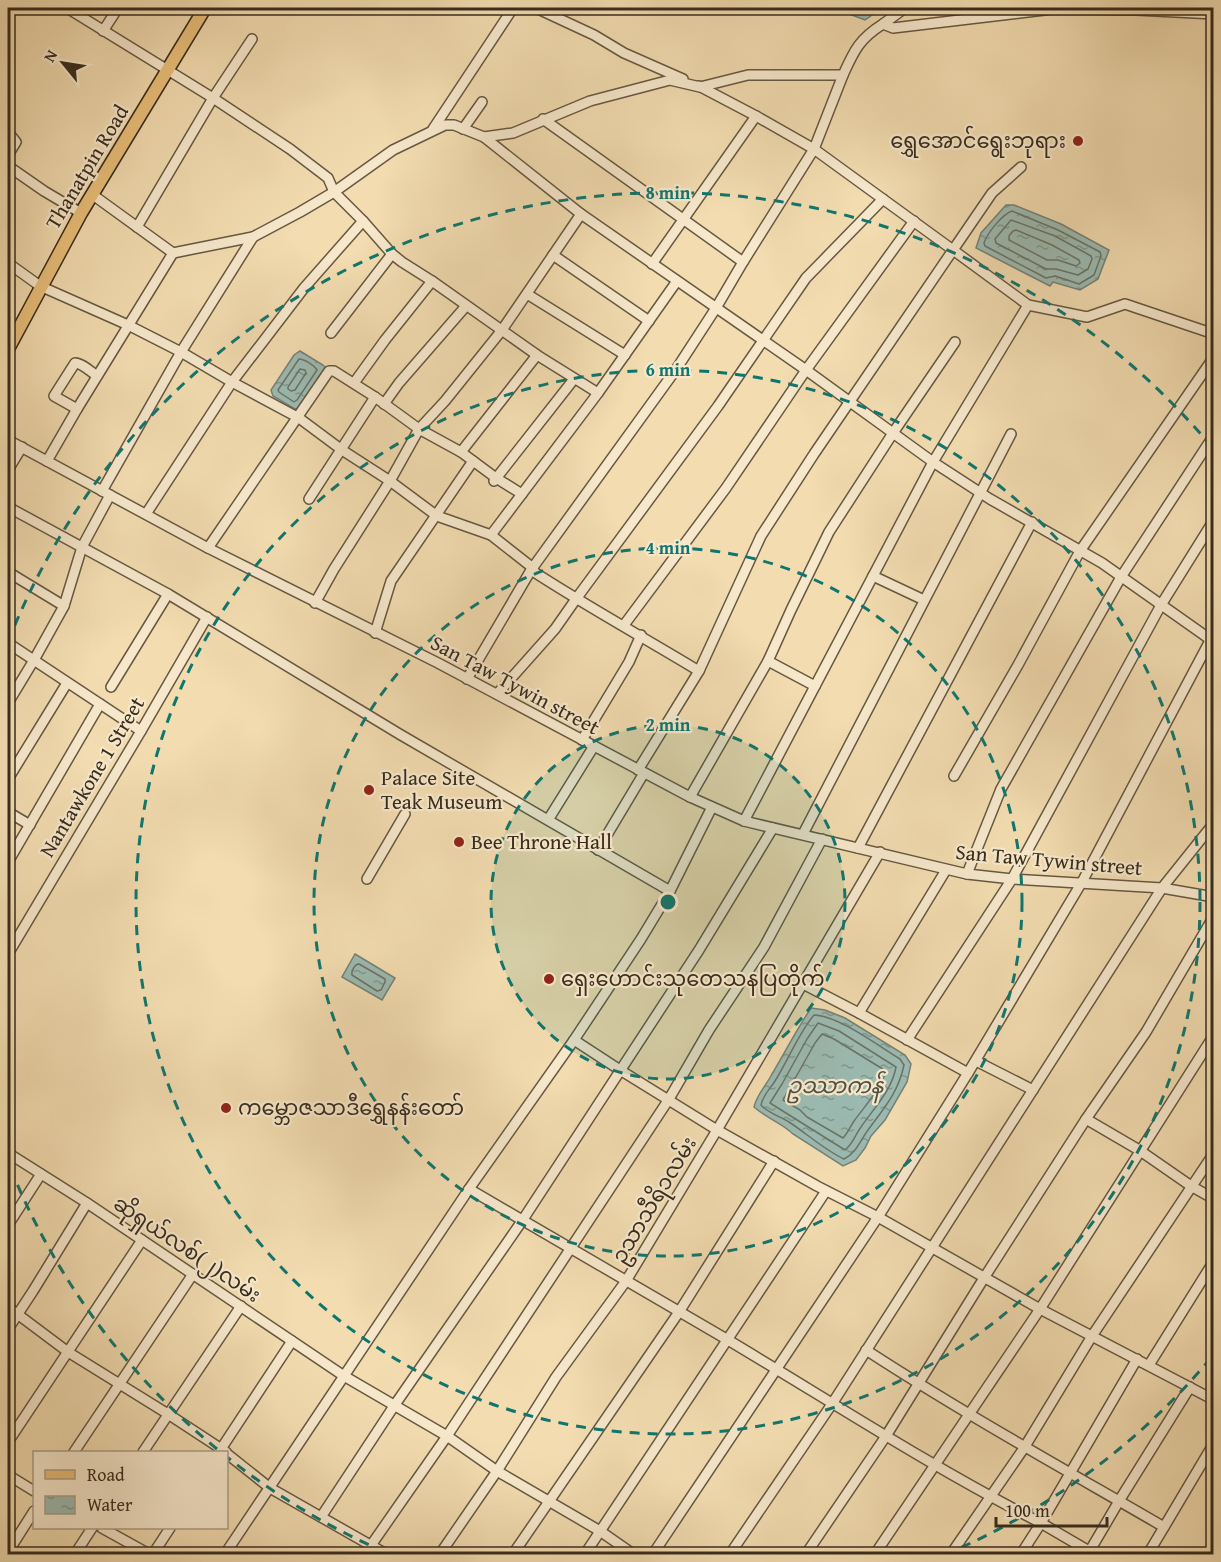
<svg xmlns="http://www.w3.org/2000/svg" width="1221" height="1562" viewBox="0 0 1221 1562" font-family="'Gentium Book Plus','Noto Sans Myanmar',serif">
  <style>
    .water { fill: url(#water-ripples); stroke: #748176; stroke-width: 1.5 }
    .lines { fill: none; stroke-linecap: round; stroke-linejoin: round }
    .shore { stroke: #6a7367; stroke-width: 1.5 }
    .minor-casing { stroke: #665842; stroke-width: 12 }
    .major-casing { stroke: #382c1d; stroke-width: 15 }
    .minor { stroke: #f7e8cc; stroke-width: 9 }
    .major { stroke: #e9be78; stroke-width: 12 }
    .ring { fill: none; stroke: #0f766e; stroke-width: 3; stroke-dasharray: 10 8 }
    .poi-dot { fill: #8f2418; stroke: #f7e8cc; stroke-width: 2 }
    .labels { text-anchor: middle; stroke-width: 4.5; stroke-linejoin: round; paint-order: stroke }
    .poi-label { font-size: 21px; fill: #382c1d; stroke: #f7e8cc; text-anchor: start }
    .street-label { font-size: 21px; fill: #382c1d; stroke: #f7e8cc }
    .water-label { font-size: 22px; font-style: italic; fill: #515042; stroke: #f7e8cc }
    .centre { fill: #0f766e; stroke: #f7e8cc; stroke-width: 3 }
    .ring-label { font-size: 18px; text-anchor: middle; font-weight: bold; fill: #0f766e; stroke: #f7e8cc; stroke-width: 4.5; stroke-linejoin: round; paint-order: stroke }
  </style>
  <defs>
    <pattern id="water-ripples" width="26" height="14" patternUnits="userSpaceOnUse" patternTransform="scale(1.5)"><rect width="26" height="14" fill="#9cbab1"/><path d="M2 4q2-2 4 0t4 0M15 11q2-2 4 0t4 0" fill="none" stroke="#80978f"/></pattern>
  </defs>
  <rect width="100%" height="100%" fill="#f2dcb0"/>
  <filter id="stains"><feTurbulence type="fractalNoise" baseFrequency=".00333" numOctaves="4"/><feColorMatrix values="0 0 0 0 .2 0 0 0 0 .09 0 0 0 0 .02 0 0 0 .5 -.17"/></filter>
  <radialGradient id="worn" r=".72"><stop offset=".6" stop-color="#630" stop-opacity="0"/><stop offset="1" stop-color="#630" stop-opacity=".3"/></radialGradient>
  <g class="water">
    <polygon points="833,8 882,8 865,20"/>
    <polygon points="1006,205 1014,205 1061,224 1109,250 1098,279 1080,290 1053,282 1050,286 976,248 981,233"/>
    <polygon points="300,351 323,365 325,367 325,369 299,408 295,409 273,396 271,390 294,355"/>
    <polygon points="355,954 395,978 382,1000 342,977"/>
    <path d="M811 1008 825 1010 845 1018 905 1055 911 1064 907 1082 885 1120 871 1136 865 1148 856 1160 843 1166 793 1134C782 1123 766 1118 754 1107 757 1094 766 1086 772 1074 785 1052 797 1029 811 1008Z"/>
  </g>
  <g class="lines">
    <g class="shore">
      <path d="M1012 211 1058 230 1100 252 1101 256 1094 275 1079 284 1055 276 1046 278 985 246 984 243C987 233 1003 214 1012 211Z"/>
      <polygon points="1011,220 1055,236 1091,256 1092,259 1088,269 1078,275 1056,269 1046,269 996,243 995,239"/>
      <polygon points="1013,231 1016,230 1052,245 1079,260 1080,263 1076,266 1058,260 1047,260 1009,240 1009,236"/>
      <path d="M299 359C304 359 314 365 317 370L297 400 294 402 279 392 278 390Z"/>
      <polygon points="300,369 305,370 306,373 295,390 291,391 288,389 288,387"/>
      <path d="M359 964 385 979V982L381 990 377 991 352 975C351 971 355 964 359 964Z"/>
      <path d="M814 1015C839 1016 877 1045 900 1059L904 1065C898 1093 884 1108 868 1130 860 1141 857 1152 844 1159 826 1151 806 1133 789 1122 779 1116 768 1113 761 1105 763 1095 770 1089 775 1081 789 1059 798 1034 814 1015Z"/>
      <path d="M818 1023 839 1031 896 1067C892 1090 874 1108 861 1127 855 1135 853 1144 845 1150L770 1103 782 1084 807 1039Z"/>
      <path d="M822 1034 834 1039 886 1071C880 1090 865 1106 854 1121 850 1127 848 1133 843 1138L807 1117 800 1110 783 1100 815 1043Z"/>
    </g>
    <g class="minor-casing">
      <g id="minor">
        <polyline points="67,8 213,98 290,149 328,178 334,192 363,221 304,288 232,382 146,514"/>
        <polyline points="536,8 594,35 624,53 683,79"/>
        <polyline points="883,24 905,8"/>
        <polyline points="103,31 118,8"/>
        <polyline points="699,86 756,116 814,149 953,250 992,193 1021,167"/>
        <polyline points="543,119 743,262"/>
        <polyline points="433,129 513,8"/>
        <polyline points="463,129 482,102"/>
        <polyline points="8,132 16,142 8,155"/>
        <polyline points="484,137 581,214 806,370 933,462 990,499 1102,563 1214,642"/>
        <polyline points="8,166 44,191 81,213"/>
        <polyline points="93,195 173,253"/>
        <polyline points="363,221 392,254 402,262 432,281 537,355 598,393"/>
        <polyline points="137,227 213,98 252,39"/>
        <polyline points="553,255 649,321"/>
        <polyline points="8,263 40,286 128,325 181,352 232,382 299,418 342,450 390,481 437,516 491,535 533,568"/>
        <polyline points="652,264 756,116"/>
        <polyline points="527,294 625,355"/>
        <polyline points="331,333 392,254"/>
        <polyline points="354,383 385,340 432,281"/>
        <polyline points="384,404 399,383 466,306"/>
        <path d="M77 409 54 396 75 363C82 363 91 372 97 376"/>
        <polyline points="8,440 208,548 438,663 690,797 744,821 967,874 1012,879 1162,888 1214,897"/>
        <path d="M47 461 77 409 173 253 253 237 300 212 334 192 393 150 445 125H454L484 137 513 133 590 101 670 80 700 87 748 75H843C854 51 859 39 883 24L893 28 1053 9 1136 10 1214 14"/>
        <polyline points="8,470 22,447"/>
        <polyline points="494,481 574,379"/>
        <polyline points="102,491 181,352 253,237"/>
        <polyline points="522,494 496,478 461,452 537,355"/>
        <polyline points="309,499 375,397"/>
        <polyline points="8,507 168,594 401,735 670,891"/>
        <polyline points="491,535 598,393 677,281"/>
        <polyline points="208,548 329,371 334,371 375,397 419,429 461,452"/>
        <path d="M531 570C586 606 643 637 699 671"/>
        <polyline points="8,572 64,606"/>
        <polyline points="873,576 924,600"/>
        <polyline points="315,603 334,569 390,481 419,429 445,401 502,330 581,214"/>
        <polyline points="624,625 726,488 806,370 914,221"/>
        <polyline points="375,633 391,581 473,461"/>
        <polyline points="8,643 141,731"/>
        <polyline points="768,661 815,686"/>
        <polyline points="467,679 531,570 677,368 716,308 743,262 814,149 843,75"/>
        <polyline points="111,687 168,594"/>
        <polyline points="497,694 555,629 576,599 718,406 806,278 883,199"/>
        <polyline points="8,703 34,660 64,606 82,547 110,495"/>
        <polyline points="582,740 629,662 641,635"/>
        <polyline points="638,770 699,671 761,536 814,454 953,250 1028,305 1087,317 1125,304 1214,334"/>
        <polyline points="954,776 1018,665 1080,551 1214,357"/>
        <polyline points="8,779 67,683"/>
        <polyline points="690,797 768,661 791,610 829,532 893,433 955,342"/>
        <polyline points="8,812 30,825"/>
        <polyline points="548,820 594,746"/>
        <polyline points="744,821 933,462 1028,305"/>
        <polyline points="803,834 1011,434"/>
        <polyline points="858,848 1032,522"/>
        <polyline points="598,850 644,773"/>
        <polyline points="8,862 100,704"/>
        <polyline points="967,874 1001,789 1121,577 1214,435"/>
        <polyline points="367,879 405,814"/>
        <polyline points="8,954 141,731 207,617"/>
        <polyline points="803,984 859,1013 968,1073"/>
        <polyline points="859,1013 946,870"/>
        <polyline points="574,1040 620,1070 717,1130 817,1186 878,1217 1040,1309 1214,1400"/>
        <polyline points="907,1040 1012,879 1161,605 1214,520"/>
        <polyline points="976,1061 1033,1090"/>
        <polyline points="1086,1119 1139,1150 1191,1186 1214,1199"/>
        <polyline points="8,1153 87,1203 344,1376 447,1436 497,1471 600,1531 633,1554"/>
        <path d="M469 1189C555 1240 642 1289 728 1340 832 1402 933 1468 1041 1523L1021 1554"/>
        <polyline points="8,1225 41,1174"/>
        <polyline points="8,1307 68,1352 168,1414 226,1452"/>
        <polyline points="8,1329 33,1291 87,1203"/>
        <path d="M866 1350C963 1413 1064 1469 1164 1527"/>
        <polyline points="1149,1365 1214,1261"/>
        <polyline points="8,1442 142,1240"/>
        <polyline points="74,1452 193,1274"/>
        <polyline points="143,1452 241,1306"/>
        <polyline points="219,1452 292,1341"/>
        <polyline points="226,1453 270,1488 386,1554"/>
        <polyline points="8,1475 34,1491"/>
        <polyline points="321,1517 394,1406 522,1221 699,950 773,828"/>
        <polyline points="102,1528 149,1554"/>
        <polyline points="8,1552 34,1511"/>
        <polyline points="75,1554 92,1528"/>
        <polyline points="153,1554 170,1528"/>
        <polyline points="225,1554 469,1189 574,1040 641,939 670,891 712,807"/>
        <polyline points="365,1554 447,1436 669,1099 709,1030 764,947 822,839"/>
        <polyline points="440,1554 497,1471 556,1377 626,1281 717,1130 880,852"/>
        <polyline points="513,1554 679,1312 774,1161"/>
        <polyline points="585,1554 826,1191"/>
        <polyline points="653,1554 878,1217 968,1073 1082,882 1214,633"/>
        <polyline points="730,1554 832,1404 1162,888 1214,823"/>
        <polyline points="806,1554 886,1436 984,1278 1086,1119 1146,1032 1214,916"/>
        <polyline points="875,1554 1040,1309 1214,1035"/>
        <polyline points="951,1554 1024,1448 1092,1336 1214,1153"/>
        <polyline points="1088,1554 1119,1501 1190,1387"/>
        <polyline points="1094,1554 1041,1523 1137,1359"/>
        <polyline points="1148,1554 1214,1443"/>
      </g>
    </g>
    <g class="major-casing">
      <polyline id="major" points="8,349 81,213 205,8"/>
    </g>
    <use href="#minor" class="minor"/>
    <use href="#major" class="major"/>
  </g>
  <circle cx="668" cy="902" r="177" fill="#0f766e" fill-opacity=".12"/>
  <g class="ring">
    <circle cx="668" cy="902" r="177"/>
    <circle cx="668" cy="902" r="354"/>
    <circle cx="668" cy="902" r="532"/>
    <path d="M1211 1358A709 709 0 0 1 951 1552M385 1552A709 709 0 0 1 227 1457M217 1449A709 709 0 0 1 8 1162M8 642A709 709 0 0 1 1211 446"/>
  </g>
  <g class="poi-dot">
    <circle cx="1078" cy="141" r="6"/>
    <circle cx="369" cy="790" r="6"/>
    <circle cx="459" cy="842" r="6"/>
    <circle cx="549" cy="979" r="6"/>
    <circle cx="226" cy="1108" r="6"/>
  </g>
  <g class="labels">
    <g class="poi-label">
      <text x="1066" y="148" text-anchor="end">ရွှေအောင်ရွေးဘုရား</text>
      <text x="381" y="785">Palace Site<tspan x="381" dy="24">Teak Museum</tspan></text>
      <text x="471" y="849">Bee Throne Hall</text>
      <text x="561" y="986">ရှေးဟောင်းသုတေသနပြတိုက်</text>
      <text x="238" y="1115">ကမ္ဘောဇသာဒီရွှေနန်းတော်</text>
    </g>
    <g class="street-label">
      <text transform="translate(87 167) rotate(-59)" y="7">Thanatpin Road</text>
      <text transform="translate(515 685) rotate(28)" y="7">San Taw Tywin street</text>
      <text transform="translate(92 777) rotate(-59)" y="7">Nantawkone 1 Street</text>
      <text transform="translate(1049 860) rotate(5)" y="7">San Taw Tywin street</text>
      <text transform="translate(654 1200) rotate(-59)" y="7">ဥသာသီရိ၁လမ်း</text>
      <text transform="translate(187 1249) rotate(34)" y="7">ဆိုရှယ်လစ်(၂)လမ်း</text>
    </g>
    <g class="water-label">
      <text x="835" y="1093">ဥဿာကန်</text>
    </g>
  </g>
  <circle cx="668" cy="902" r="9" class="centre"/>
  <g class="ring-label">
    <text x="668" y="199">8 min</text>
    <text x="668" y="376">6 min</text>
    <text x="668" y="554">4 min</text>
    <text x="668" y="731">2 min</text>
  </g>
  <rect width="1221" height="1562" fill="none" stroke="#f2dcb0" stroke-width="30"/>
  <rect x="9" y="9" width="1203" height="1544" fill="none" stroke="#382c1d" stroke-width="3"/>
  <rect x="15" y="15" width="1191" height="1532" fill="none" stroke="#382c1d" stroke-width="1.5"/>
  <rect x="33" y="1451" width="195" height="78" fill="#f7e8cc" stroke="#ab9d86" stroke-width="1.5"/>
  <rect x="45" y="1470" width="30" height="9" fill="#e9be78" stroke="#ab9d86" stroke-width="1.5"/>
  <text x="87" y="1481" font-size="18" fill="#382c1d">Road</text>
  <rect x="45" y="1496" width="30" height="18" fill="url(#water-ripples)" stroke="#ab9d86" stroke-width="1.5"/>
  <text x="87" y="1511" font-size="18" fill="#382c1d">Water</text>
  <g transform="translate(63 63) rotate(300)" stroke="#f7e8cc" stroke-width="4.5" paint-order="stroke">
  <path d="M0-4.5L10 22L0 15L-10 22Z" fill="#382c1d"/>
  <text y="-9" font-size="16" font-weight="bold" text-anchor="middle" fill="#382c1d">N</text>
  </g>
  <path d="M996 1517v9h111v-9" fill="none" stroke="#382c1d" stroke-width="3"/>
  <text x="1005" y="1517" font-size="18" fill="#382c1d" stroke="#f7e8cc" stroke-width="4.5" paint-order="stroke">100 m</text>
  <rect width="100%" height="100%" filter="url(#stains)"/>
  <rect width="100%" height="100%" fill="url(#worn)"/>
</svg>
